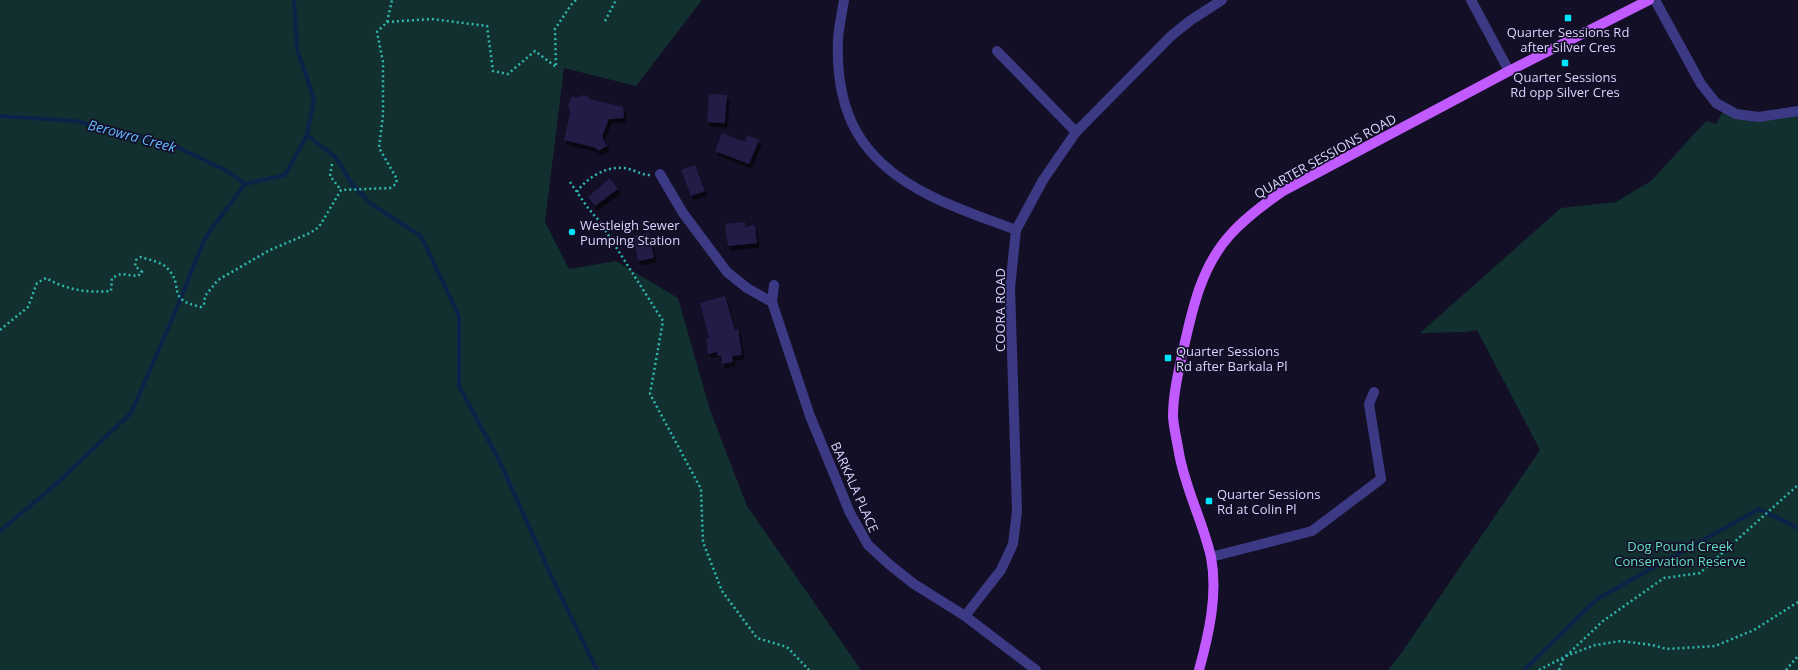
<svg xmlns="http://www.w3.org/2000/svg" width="1798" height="670" viewBox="0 0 1798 670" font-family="'Open Sans',sans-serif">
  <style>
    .green { fill: #12302f }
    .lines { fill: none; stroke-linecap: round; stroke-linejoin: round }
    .stream { stroke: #0c2248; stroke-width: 4 }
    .building { fill: #241b47; filter: url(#shadow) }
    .path { stroke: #2fb8b0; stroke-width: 2.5; stroke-dasharray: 2 3; stroke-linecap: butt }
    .minor { stroke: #3d3a85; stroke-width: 10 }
    .major { stroke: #c25bff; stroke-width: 10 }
    .poi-dot { fill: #00e5ff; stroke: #130f26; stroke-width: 1.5 }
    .labels { text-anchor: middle; stroke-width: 3.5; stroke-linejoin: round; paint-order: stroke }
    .poi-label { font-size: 13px; fill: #d9d4ff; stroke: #130f26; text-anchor: start }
    .street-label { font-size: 13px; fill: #d9d4ff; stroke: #130f26 }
    .park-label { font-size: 13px; fill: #5fe0c0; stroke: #130f26 }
    .water-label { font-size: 14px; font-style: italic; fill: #62b6ff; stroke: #130f26 }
  </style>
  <defs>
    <filter id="shadow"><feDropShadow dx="2.5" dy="4.5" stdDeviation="0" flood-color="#0009"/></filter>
  </defs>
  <rect width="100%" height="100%" fill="#130f26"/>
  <g class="green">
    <polygon points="0,0 702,0 636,86 564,68 545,222 569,269 616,261 678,298 710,410 747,506 861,670 0,670"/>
    <polygon points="1723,111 1798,115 1798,670 1388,670 1400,655 1540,450 1477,330 1466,332 1420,333 1561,208 1616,202 1651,181 1706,121 1716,124"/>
  </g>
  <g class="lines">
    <g class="stream">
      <polyline points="0,116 75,121 171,144 227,171 245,184 285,175 307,135 314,99 297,49 294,0"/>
      <polyline points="307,135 336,158 352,184 371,204 421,236 459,316 459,386 499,460 555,584 597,670"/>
      <polyline points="0,531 55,485 131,413 174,315 205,238 245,184"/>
      <polyline points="1524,670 1597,599 1759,509 1798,528"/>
    </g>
  </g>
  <g class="building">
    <polygon points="709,94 727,95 725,123 707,122"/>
    <polygon points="582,95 589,97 589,99 623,107 624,118 609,119 602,136 607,146 598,151 596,148 564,140 570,113 569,112 570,108 567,107 572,96 577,98"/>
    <polygon points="722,133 745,142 747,135 759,140 749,164 715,151"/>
    <polygon points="695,165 705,191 691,196 681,170"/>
    <polygon points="610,178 618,189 595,206 588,197"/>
    <polygon points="745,222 745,227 755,225 757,243 728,246 725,224"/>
    <polygon points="649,233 654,258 638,261 633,236"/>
    <polygon points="725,296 735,330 738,329 742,355 732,356 733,362 722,364 721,356 718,356 717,352 708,354 706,339 709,338 700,303"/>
  </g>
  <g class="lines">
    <g class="path">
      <polyline points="605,21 616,0"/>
      <polyline points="387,22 432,19 487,26 493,71 508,74 535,51 556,67 555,29 571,5 576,0"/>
      <polyline points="332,164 330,176 341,190"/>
      <polyline points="570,182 588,208 600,222 663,321 650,394 701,489 703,542 722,591 757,638 787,647 809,670"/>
      <path d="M577 192C585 179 606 166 622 168 632 168 640 175 650 175"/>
      <path d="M0 330 28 307 37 283 46 278C67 290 87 293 111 291L112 278 121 274 138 276 142 272 135 266 136 260 141 257C149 260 162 262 167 268 186 287 164 299 201 307L204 305 205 296 218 280 270 250 310 233 319 227 341 190 390 188 396 184 397 179 379 148 383 115V62L377 32 387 22 392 0"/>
      <polyline points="1566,656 1603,621 1664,578 1700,573 1798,485"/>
      <polyline points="1539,670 1566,656 1595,645 1621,641 1652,645 1667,649 1715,646 1754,630 1798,602"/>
      <polyline points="1559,670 1564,657"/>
      <polyline points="1786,670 1798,656"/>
    </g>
    <g class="minor">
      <path d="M844 0C842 13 839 26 838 39 835 114 861 161 929 195 956 209 987 219 1016 230"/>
      <polyline points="1471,0 1509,71"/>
      <polyline points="1655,0 1701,84 1716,103 1736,114 1759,117 1798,111"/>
      <polyline points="997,51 1076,132"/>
      <polyline points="660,174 683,213 727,272 747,288 772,302"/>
      <polyline points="774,285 772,302 810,416 850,513 868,545 890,565 914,584 965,616 1036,670"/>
      <polyline points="1211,557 1312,531 1381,479 1369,404 1374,392"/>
      <polyline points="965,616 1001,570 1013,544 1017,511 1010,288 1016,230 1043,180 1076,132 1171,36 1191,20 1222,0"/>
    </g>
    <path class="major" d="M1199 670C1209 634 1218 594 1211 557 1203 522 1185 488 1179 453 1177 441 1174 429 1173 417 1173 395 1178 373 1183 351 1192 310 1201 267 1230 235 1246 217 1264 204 1283 191L1509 71 1649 0"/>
  </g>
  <g class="poi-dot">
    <rect x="1564" y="14" width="8" height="8" rx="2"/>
    <rect x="1561" y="59" width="8" height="8" rx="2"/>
    <circle cx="572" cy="232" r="4"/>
    <rect x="1164" y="354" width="8" height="8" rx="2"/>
    <rect x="1205" y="497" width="8" height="8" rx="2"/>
  </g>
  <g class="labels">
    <g class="poi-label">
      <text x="1568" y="37" text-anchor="middle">Quarter Sessions Rd<tspan x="1568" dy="15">after Silver Cres</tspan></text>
      <text x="1565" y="82" text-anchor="middle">Quarter Sessions<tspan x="1565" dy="15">Rd opp Silver Cres</tspan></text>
      <text x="580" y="230">Westleigh Sewer<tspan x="580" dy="15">Pumping Station</tspan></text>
      <text x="1176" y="356">Quarter Sessions<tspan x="1176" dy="15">Rd after Barkala Pl</tspan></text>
      <text x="1217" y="499">Quarter Sessions<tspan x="1217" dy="15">Rd at Colin Pl</tspan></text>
    </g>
    <g class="street-label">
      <text transform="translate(1325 156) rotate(-29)" y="5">QUARTER SESSIONS ROAD</text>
      <text transform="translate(1000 310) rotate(-90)" y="5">COORA ROAD</text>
      <text transform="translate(855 487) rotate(66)" y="5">BARKALA PLACE</text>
    </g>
    <g class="park-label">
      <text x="1680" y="551">Dog Pound Creek<tspan x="1680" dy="15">Conservation Reserve</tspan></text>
    </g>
    <g class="water-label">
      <text transform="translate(132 136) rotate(15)" y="5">Berowra Creek</text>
    </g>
  </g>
</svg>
